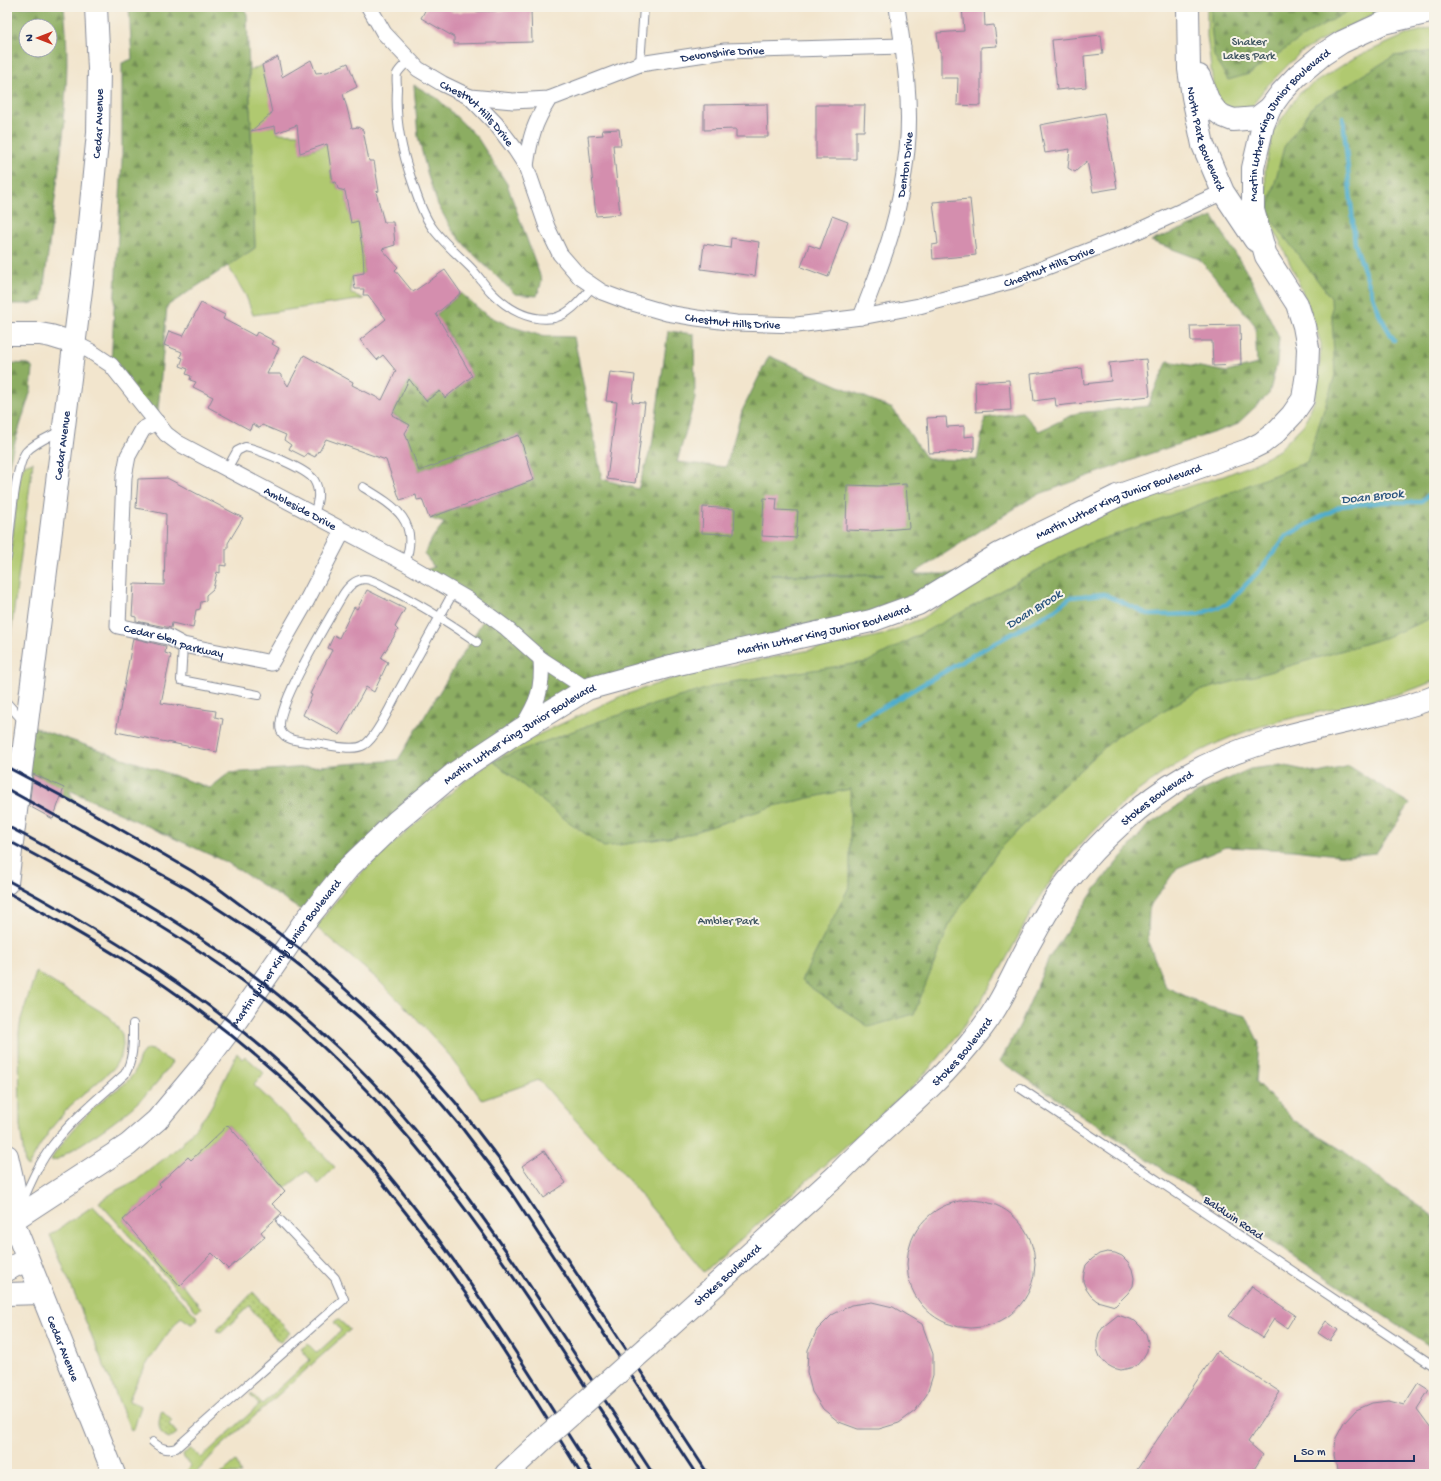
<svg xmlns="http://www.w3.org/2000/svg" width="1441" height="1481" viewBox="0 0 1441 1481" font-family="'Gochi Hand',sans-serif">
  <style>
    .green { fill: #b0c96f; stroke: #667c66 }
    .forest { fill: url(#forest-firs); stroke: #546e60; fill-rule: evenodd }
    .garden { fill: url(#garden-dots); stroke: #667c66 }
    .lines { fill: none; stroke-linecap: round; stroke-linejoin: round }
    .stream { stroke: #4fadcd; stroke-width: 4.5 }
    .building { fill: #d48eae }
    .lane-casing { stroke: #868a96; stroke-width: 10 }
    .street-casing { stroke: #868a96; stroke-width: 17 }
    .secondary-casing { stroke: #868a96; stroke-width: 24 }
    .lane { stroke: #fff; stroke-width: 8 }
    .street { stroke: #fff; stroke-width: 15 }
    .secondary { stroke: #fff; stroke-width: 22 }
    .rail { stroke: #1b2f5e; stroke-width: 3 }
    .secondary-bridge-casing { stroke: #868a96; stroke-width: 24; stroke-linecap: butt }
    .secondary-bridge { stroke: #fff; stroke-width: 22 }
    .labels { text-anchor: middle; stroke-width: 4; stroke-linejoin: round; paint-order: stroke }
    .park-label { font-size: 12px; fill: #405662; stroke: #f7f3e8 }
    .street-label { font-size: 12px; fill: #1b2f5e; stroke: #f7f3e8 }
    .water-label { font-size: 13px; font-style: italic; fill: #2b557f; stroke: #f7f3e8 }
  </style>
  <defs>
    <pattern id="forest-firs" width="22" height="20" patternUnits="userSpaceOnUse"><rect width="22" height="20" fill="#8cad62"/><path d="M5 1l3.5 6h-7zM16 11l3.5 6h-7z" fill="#728d54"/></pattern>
    <pattern id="garden-dots" width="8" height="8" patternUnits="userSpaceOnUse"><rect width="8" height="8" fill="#b0c96f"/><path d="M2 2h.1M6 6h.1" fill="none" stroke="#8ea45e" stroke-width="1.8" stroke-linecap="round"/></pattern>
  </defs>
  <rect width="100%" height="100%" fill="#f7f3e8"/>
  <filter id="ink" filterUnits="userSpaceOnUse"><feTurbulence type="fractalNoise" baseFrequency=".025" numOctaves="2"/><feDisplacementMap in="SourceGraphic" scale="8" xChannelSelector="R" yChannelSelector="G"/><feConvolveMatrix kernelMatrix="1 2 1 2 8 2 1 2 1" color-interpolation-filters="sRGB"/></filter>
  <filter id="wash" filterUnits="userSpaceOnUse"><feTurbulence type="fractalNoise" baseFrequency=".012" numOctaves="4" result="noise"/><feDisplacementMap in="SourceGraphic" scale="16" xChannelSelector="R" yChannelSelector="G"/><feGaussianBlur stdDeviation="0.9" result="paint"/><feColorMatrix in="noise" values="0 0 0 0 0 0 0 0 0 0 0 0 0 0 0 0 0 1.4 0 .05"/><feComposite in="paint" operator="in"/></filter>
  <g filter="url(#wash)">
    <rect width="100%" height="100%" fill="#f2e5cd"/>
    <g class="green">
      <polygon points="1207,7 1392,7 1370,16 1331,35 1300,53 1268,85 1258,97 1252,108 1244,113 1223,108 1213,84 1207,36"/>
      <path d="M1434 27V681C1424 685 1415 689 1405 692 1358 706 1309 712 1262 726 1181 751 1110 804 1058 871 1034 902 1019 937 1000 970 975 1013 947 1052 912 1087L704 1272 611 1159 539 1080 482 1100 451 1057 417 1019 376 978 316 927 348 886 386 850 462 783 493 761 527 740 619 697 680 676 845 643 882 635 922 618 1065 528 1140 501 1224 476 1258 462 1279 450 1304 424 1314 401 1319 374 1321 344 1309 308 1295 274 1267 214 1265 171 1273 132 1300 92 1354 58 1408 34Z"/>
      <polygon points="262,65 273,113 265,120 268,127 275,126 277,133 298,134 301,153 331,143 331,173 333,183 336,182 338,189 345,191 351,222 358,221 363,253 364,273 353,276 351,284 351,293 364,299 253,315 246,296 228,266 255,248 249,71"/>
      <polygon points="33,462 7,664 7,580 20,476 24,465"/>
      <polygon points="36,972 110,1017 122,1034 123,1045 121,1056 113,1069 70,1106 53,1126 39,1147 28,1167 25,1165 20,1126 19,1033 21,1019"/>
      <path d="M147 1049 152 1050 172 1062C143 1107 101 1132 56 1160L51 1161 53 1156C69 1133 88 1112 109 1095 117 1089 125 1085 131 1077 139 1069 137 1054 147 1049Z"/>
      <polygon points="237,1053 242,1059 245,1056 264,1073 254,1085 286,1116 335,1167 318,1184 307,1171 285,1188 228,1125 191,1160 123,1220 180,1285 182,1284 201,1308 197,1312 99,1202 117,1190 137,1180 180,1146 206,1115 212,1105"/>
      <polygon points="93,1206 198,1318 194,1323 191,1324 181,1317 165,1337 151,1357 137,1381 129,1400 129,1401 141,1406 134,1429 131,1431 50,1235"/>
      <polygon points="338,1319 350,1330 216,1451 195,1474 183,1474 191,1466 184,1458 183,1454 190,1449 191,1449 201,1458 259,1405 250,1394 252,1394 262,1404 310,1360 302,1350 301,1349 308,1344 317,1353 341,1331 334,1322"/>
      <polygon points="236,1461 241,1474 221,1474 222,1473"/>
    </g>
    <g class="forest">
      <path d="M7 7H64C68 45 68 81 63 119L65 121 42 301 28 304H7ZM26 26H50V50H26Z"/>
      <polygon points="129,7 243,7 247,14 255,248 167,306 157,422 111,365 122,161 122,63 132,59"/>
      <polygon points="1211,7 1355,7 1303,37 1249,74 1228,80 1214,56 1211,23"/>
      <polygon points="1434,51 1434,617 1384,638 1269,672 1199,691 1117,736 1055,793 998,851 950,923 914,1014 869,1027 801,981 850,885 850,789 774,806 683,836 604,847 562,817 493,761 600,721 725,683 867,662 964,611 1079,547 1178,513 1307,462 1335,375 1331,298 1267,214 1284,147 1314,105 1394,56"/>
      <polygon points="414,85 437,98 477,137 507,184 542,281 537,296 515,294 469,250 452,230 438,205 428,176 418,136"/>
      <path d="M1213 217 1251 279 1279 337 1277 363 1269 394 1236 425 1146 455 1034 496 913 574H967L918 604 587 689 455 773 310 915 296 907 228 863 69 790 75 803 21 774 27 725 210 788 229 773 398 760 487 614 421 572 434 567 424 554 433 537 444 523 429 518 534 480 519 435 419 471 403 437 408 424 392 414 409 379 426 401 440 391 446 397 472 376 443 325 428 322 461 293 485 314 510 326 542 336 574 337 602 479 638 489 652 445 668 331 694 334 695 399 677 462 726 467 742 411 769 356 893 409 927 459 977 460 985 418 1022 412 1039 431 1077 413 1147 406 1168 361 1227 372 1257 364 1255 325 1231 296 1199 259 1151 241ZM770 575H884L834 576Z"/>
      <polygon points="7,363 29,364 33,369 31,390 12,452 7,473"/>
      <polygon points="1281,765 1318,773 1349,766 1410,804 1376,853 1347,856 1293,850 1226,847 1177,868 1149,907 1148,942 1166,987 1209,1007 1246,1016 1259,1043 1256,1082 1295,1121 1342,1150 1388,1185 1434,1216 1434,1349 1000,1061 1020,1025 1049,958 1095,889 1147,826 1197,793 1250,769"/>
    </g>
    <g class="garden">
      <polygon points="253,1292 290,1333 281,1342 278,1341 249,1306 221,1333 217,1332 217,1330"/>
      <path d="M163 1411 172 1421 169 1424 177 1433 169 1439C157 1434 158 1423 161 1412Z"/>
    </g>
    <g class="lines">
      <g class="stream">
        <polyline points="1343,117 1355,244 1380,316 1394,340"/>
        <polyline points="858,722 973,655 1053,611 1071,597 1104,594 1150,615 1199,614 1227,604 1262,568 1286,536 1341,506 1383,502 1420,502 1434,491"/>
      </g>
    </g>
    <g id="blocks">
      <g class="building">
        <polygon points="427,7 445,7 453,12 531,10 532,42 454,44 454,37 421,18"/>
        <polygon points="962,7 984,7 985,26 994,25 997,46 981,47 981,106 957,105 958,78 941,78 941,51 939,51 937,33 964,31"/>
        <polygon points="1101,35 1103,54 1084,56 1086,87 1057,90 1052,40"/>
        <polygon points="278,57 282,77 311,60 316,73 327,72 348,63 357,87 343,94 347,108 352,128 358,127 363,130 369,161 374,161 379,191 376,192 384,222 393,222 395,245 382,249 398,267 395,270 413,292 445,270 461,293 436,314 472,376 445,398 440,391 426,401 409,379 392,415 410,425 405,433 419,471 519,435 534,480 429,518 422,499 417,500 416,495 400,500 386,460 326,439 319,452 318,451 315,457 307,453 305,457 289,449 291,445 284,440 286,435 262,425 260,428 252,424 250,430 208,407 213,397 193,387 196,382 190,380 191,376 186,374 188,369 180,366 183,358 180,357 182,352 164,345 169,331 183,336 201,303 225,315 223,319 248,332 255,336 257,332 274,341 272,344 279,348 267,374 280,374 288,386 304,355 353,382 352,385 382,400 396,371 383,355 377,360 360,340 386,319 368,295 363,295 364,289 355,289 353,275 364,273 363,253 358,221 351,223 345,191 338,189 336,182 333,183 327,144 300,153 297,125 276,133 275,126 251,131 272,113 262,65"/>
        <polygon points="767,104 768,137 736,137 736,129 704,130 704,105"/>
        <polygon points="816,105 865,105 864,131 856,131 856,159 816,159"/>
        <polygon points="1104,113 1117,188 1093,192 1087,161 1075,172 1068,168 1070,149 1045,153 1040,125"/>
        <polygon points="619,129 621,145 613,145 620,214 596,216 588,136 603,135 602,130"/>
        <polygon points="970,199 976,255 933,259 932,245 938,244 933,202"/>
        <polygon points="832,216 848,222 828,277 801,267 809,245 820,249"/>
        <polygon points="731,238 759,242 755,276 701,269 704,244 730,248"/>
        <polygon points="1240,325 1241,365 1213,366 1212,341 1191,341 1190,326"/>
        <polygon points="1146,359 1150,396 1056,406 1055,398 1034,401 1031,374 1082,368 1084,384 1111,381 1109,363"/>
        <polygon points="610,372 635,375 632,402 645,403 635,483 607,479 617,402 606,401"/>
        <polygon points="1009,380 1011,410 976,412 975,382"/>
        <polygon points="946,417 947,427 964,426 964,437 974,436 974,451 929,453 927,418"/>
        <polygon points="167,478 243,518 228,543 228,549 226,549 226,566 220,565 220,573 217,572 213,589 206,595 206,601 201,602 200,609 196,610 193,628 172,623 171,628 136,621 136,617 132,616 134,584 164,585 166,514 136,508 138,479"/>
        <polygon points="906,484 909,528 870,531 846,530 847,485 878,486"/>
        <polygon points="764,498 777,499 776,510 798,511 796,538 762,536"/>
        <polygon points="703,507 735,509 734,534 702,533"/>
        <polygon points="367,590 405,609 395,627 398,630 381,658 388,662 374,692 366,687 340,735 303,715 312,695 310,694 332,650 328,648 334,635 339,638 354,607 357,609"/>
        <polygon points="133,638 165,646 166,646 165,653 171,655 161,703 216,711 215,717 223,719 217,752 116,732"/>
        <polygon points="33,774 64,788 53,819 29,806"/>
        <polygon points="228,1125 285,1191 272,1204 282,1213 261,1232 265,1237 228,1269 212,1253 180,1286 123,1220 161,1186 159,1184 188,1157 191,1160"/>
        <polygon points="544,1151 566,1183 544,1198 522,1166"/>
        <circle cx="971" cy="1264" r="64"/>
        <polygon points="1107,1252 1115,1253 1122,1256 1128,1262 1132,1269 1134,1278 1133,1286 1128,1293 1115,1306 1097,1301 1091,1296 1086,1289 1083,1281 1084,1273 1086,1265 1092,1259 1099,1254"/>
        <polygon points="1252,1286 1295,1315 1287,1328 1274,1319 1262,1338 1229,1316"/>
        <polygon points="872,1302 893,1307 922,1324 933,1354 933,1375 927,1394 915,1411 899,1423 879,1429 858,1429 839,1422 823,1409 812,1392 807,1372 808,1350 817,1330 832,1315 851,1305"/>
        <polygon points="1118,1315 1135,1321 1141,1327 1146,1334 1148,1342 1147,1351 1143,1358 1137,1365 1130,1368 1121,1370 1113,1368 1106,1364 1100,1357 1097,1349 1097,1341 1099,1333 1104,1326"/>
        <polygon points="1326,1321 1338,1330 1330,1341 1318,1333"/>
        <polygon points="1217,1351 1280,1392 1248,1442 1263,1455 1251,1474 1134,1474"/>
        <polygon points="1418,1383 1429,1390 1417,1409 1431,1428 1434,1436 1434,1474 1338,1474 1334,1455 1336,1438 1344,1423 1356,1410 1372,1403 1389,1401 1404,1405"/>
      </g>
    </g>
  </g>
  <g filter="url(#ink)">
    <use href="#blocks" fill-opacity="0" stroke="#868a96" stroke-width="1"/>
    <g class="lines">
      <g class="lane-casing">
        <g id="lane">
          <path d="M409 60C406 64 399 69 397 74 396 78 397 84 397 89 395 122 402 152 413 184 418 199 424 217 434 230 445 244 458 255 470 267 478 275 484 285 492 293 508 309 530 322 554 318 571 314 582 298 593 286"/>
          <polyline points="640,64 644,7"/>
          <path d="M227 469 237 451 245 447C258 449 307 469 314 480 321 491 318 505 313 515"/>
          <path d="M363 487C396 507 420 521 405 563"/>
          <path d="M7 558C10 535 14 468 26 452 34 443 49 437 60 431"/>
          <path d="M454 591C435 625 417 658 398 692 391 705 376 738 364 745 353 752 326 744 314 743 303 741 286 742 281 731 272 712 329 619 341 598 346 589 353 580 364 579 372 579 380 584 387 588 419 603 448 622 477 642"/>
          <polyline points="183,645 181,680 258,695"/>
          <polyline points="7,703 24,722"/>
          <polyline points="1020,1088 1434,1366"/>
          <path d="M22 1203C29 1186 36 1169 47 1153 68 1122 98 1099 125 1074 134 1058 133 1042 133 1024"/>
          <path d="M153 1442C160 1448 166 1451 176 1448L344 1299 335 1278 281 1221"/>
          <polyline points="98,1474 113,1472"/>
        </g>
      </g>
      <g class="street-casing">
        <g id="street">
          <path id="s1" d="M369 7 384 33 418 69 443 84 470 97 496 124 515 149 526 166 547 227 560 254 580 277 602 292 626 301 667 313 697 318 736 323 797 325 861 317 919 306 1011 281 1129 235 1223 192"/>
          <path id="s2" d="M470 97 513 101 549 99 640 64 725 51 903 46"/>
          <path d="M526 166C530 137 534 124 549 99"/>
          <path id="s3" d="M861 317C871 290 883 262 891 234 899 207 904 178 907 150 912 102 904 54 897 7"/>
          <path id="s4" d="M74 343 90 351 111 365 166 434 178 443 405 563 467 599 505 627 541 659 587 689"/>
          <path id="s5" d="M157 422 143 429 128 456 124 477 118 626 168 637 183 645 271 663 306 602 343 531"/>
          <path d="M522 727C538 702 543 689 541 659"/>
        </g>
      </g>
      <g class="secondary-casing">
        <g id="secondary">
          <path id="s6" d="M1188 7 1189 69 1193 97 1203 145 1223 192 1255 240"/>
          <polyline points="1199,76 1209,102 1216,111 1223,116 1233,120 1257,118 1270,108"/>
          <polyline points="7,334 40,334 51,336 74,343"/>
          <path id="s7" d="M7 883 88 234 98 133 99 69 96 7"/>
          <path id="s8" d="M7 1156C12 1180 19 1197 13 1222L114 1474"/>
          <path id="s9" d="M7 1224 128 1145 157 1120 203 1065 234 1024 302 925 349 867 397 821 455 773 520 730 587 689 678 664 871 621 918 604 999 554 1117 496 1248 450 1262 443 1276 432 1292 415 1303 399 1307 373 1308 348 1304 326 1297 304 1266 256 1253 210V168L1263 125 1270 108 1281 93 1297 76 1322 55 1342 42 1383 23 1434 11"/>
          <polyline points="7,1270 27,1259"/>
          <polyline points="7,1294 41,1293"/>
          <path id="s10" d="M647 1347 836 1176C866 1144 901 1116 932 1085 950 1068 967 1048 982 1028 1002 1002 1014 972 1029 944 1041 923 1052 901 1067 882 1099 841 1141 802 1186 776 1238 746 1295 733 1353 720 1380 713 1408 708 1434 697"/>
          <polyline points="506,1474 547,1436"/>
        </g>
      </g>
      <use href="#lane" class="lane"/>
      <use href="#street" class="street"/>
      <use href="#secondary" class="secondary"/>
      <g class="rail">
        <polyline points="7,767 75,803 192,871 218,888 308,955 392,1032 423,1065 456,1103 499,1159 527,1198 708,1474"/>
        <polyline points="7,789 188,889 267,941 303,969 360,1018 410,1067 462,1128 512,1194 696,1474"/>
        <path d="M7 826C79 864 150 903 217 949 254 974 289 1003 323 1034 413 1114 482 1213 548 1313 583 1367 618 1420 653 1474"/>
        <path d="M7 840C100 890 193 940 276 1006 432 1132 534 1309 642 1474"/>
        <path d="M7 880C93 926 177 978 253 1040 285 1066 314 1095 343 1125 354 1136 365 1147 375 1159 458 1256 525 1366 593 1474"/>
        <path d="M7 892C60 922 114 952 165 986 239 1037 308 1098 368 1165 380 1179 391 1194 402 1208 469 1291 525 1383 581 1474"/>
      </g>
      <g class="secondary-bridge-casing">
        <polyline id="secondary-bridge" points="547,1436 647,1347"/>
      </g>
      <use href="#secondary-bridge" class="secondary-bridge"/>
    </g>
  </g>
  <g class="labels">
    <g class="park-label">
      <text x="1249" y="45">Shaker<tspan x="1249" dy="14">Lakes Park</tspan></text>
      <text x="728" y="924">Ambler Park</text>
    </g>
    <g class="street-label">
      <text dy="4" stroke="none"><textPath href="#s2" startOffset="260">Devonshire Drive</textPath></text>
      <text dy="4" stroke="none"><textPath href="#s1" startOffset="154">Chestnut Hills Drive</textPath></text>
      <text dy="4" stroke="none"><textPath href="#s7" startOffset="765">Cedar Avenue</textPath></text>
      <text dy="4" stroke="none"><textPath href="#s9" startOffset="1882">Martin Luther King Junior Boulevard</textPath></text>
      <text dy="4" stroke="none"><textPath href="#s6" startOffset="134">North Park Boulevard</textPath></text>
      <text dy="4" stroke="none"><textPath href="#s3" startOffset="159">Denton Drive</textPath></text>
      <text dy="4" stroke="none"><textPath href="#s1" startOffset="838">Chestnut Hills Drive</textPath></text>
      <text dy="4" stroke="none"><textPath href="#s1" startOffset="514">Chestnut Hills Drive</textPath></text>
      <text dy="4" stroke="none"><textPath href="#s7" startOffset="441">Cedar Avenue</textPath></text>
      <text dy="4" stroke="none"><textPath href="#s9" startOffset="1367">Martin Luther King Junior Boulevard</textPath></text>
      <text dy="4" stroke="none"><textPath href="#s4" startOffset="285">Ambleside Drive</textPath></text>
      <text dy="4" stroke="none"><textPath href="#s9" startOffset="1043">Martin Luther King Junior Boulevard</textPath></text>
      <text dy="4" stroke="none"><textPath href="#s5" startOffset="275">Cedar Glen Parkway</textPath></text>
      <text dy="4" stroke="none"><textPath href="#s9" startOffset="718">Martin Luther King Junior Boulevard</textPath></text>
      <text dy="4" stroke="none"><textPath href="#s10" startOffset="756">Stokes Boulevard</textPath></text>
      <text dy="4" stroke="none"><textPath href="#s9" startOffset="394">Martin Luther King Junior Boulevard</textPath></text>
      <text dy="4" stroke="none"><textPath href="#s10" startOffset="432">Stokes Boulevard</textPath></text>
      <text transform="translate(1234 1217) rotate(34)" y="4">Baldwin Road</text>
      <text dy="4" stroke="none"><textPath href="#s10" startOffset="108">Stokes Boulevard</textPath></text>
      <text dy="4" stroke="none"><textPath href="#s8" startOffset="203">Cedar Avenue</textPath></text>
    </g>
    <g class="water-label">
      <text transform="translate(1372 495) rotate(-6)" y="5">Doan Brook</text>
      <text transform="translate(1033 608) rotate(-32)" y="5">Doan Brook</text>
    </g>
  </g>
  <rect width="1441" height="1481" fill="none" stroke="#f7f3e8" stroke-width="24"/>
  <g transform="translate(38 38) rotate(270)"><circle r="19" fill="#f7f3e8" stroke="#9fa5b1"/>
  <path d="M0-3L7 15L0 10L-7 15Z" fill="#c8321e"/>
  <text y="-6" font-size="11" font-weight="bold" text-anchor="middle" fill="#1b2f5e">N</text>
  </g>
  <path d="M1295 1455v6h119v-6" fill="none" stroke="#1b2f5e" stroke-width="2"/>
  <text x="1301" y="1455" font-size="12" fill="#1b2f5e" stroke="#f7f3e8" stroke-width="3" paint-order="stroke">50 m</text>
</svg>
